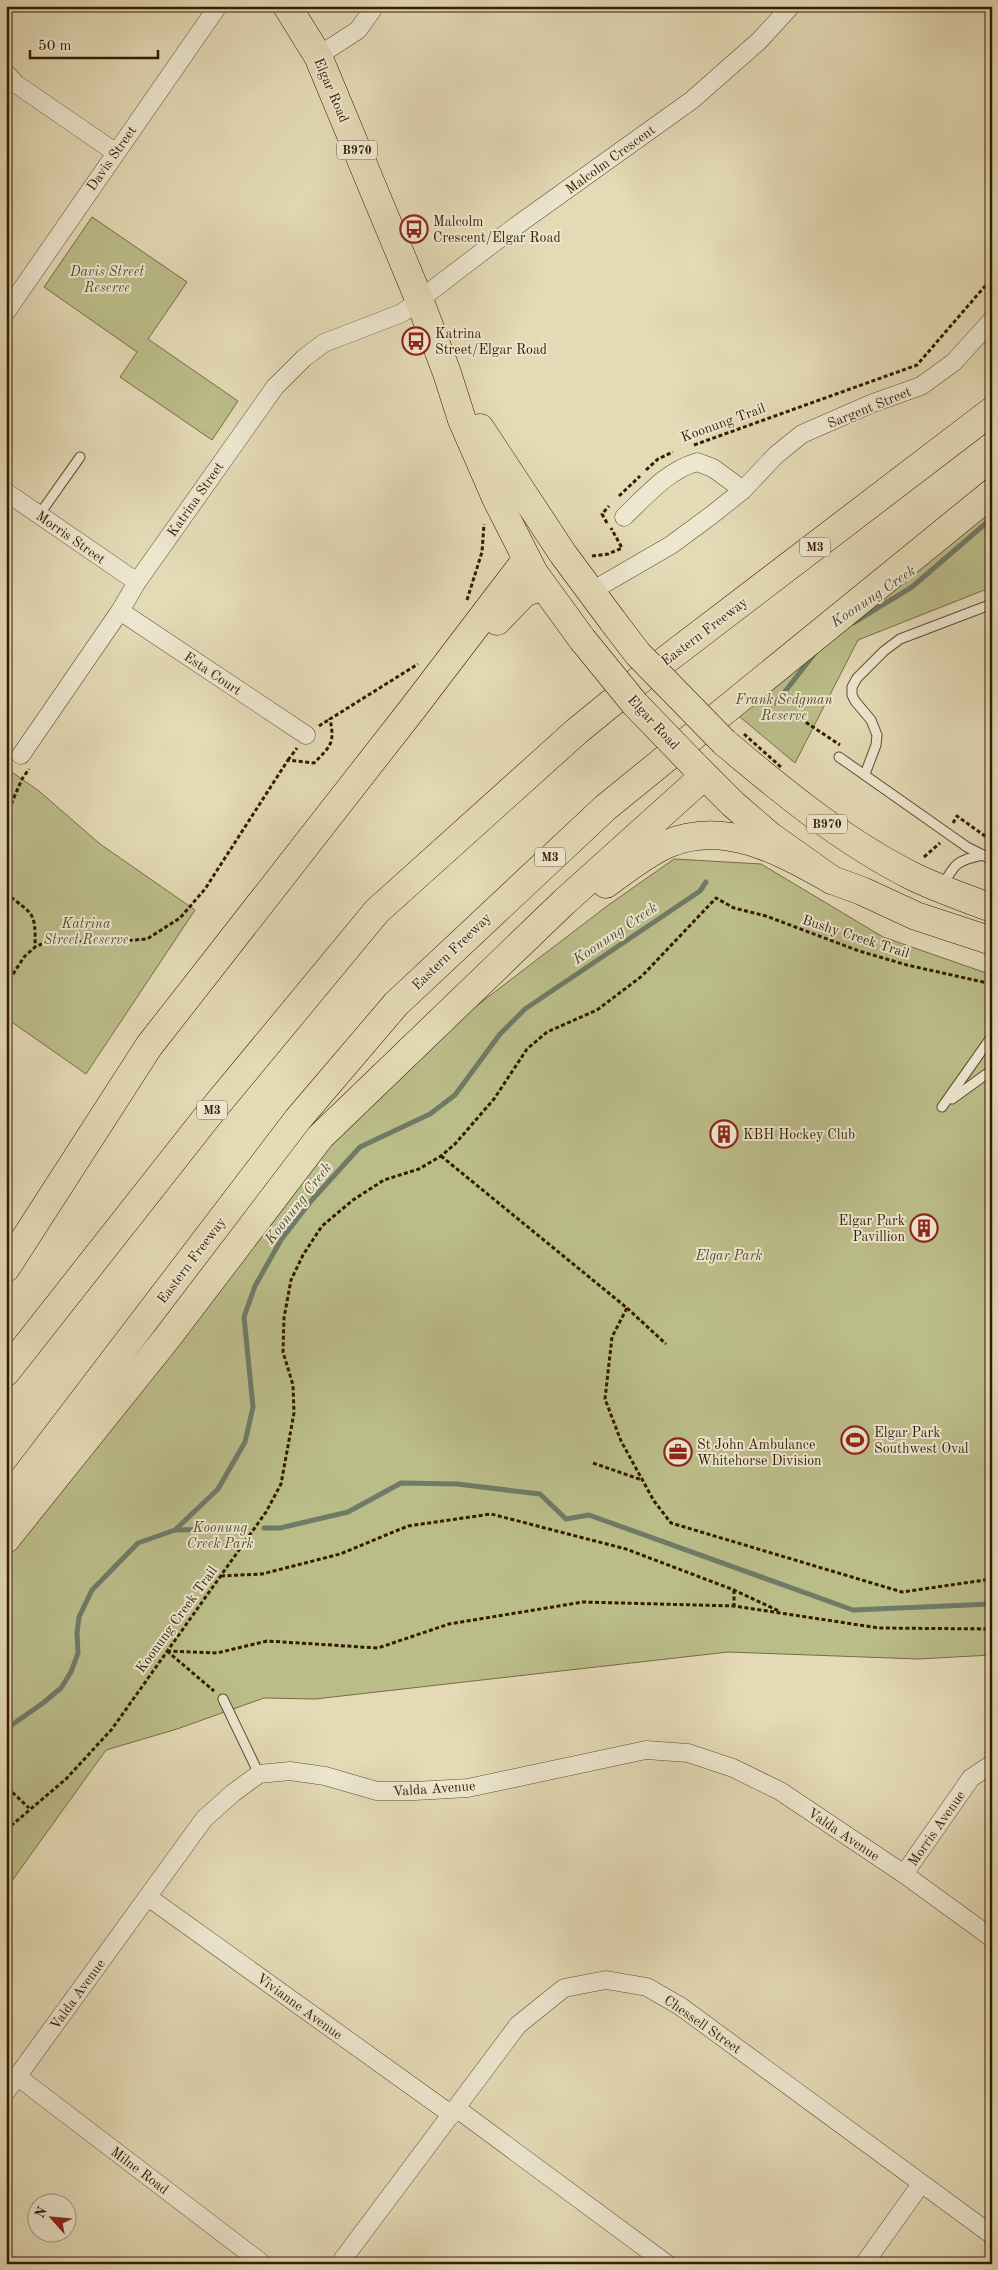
<svg xmlns="http://www.w3.org/2000/svg" width="998" height="2270" viewBox="0 0 998 2270" font-family="'Old Standard TT',serif">
  <style>
    .green { fill: #bbbd89; stroke: #786c44 }
    .lines { fill: none; stroke-linecap: round; stroke-linejoin: round }
    .stream { stroke: #6f7b67; stroke-width: 5 }
    .lane-casing { stroke: #624b2e; stroke-width: 11 }
    .street-casing { stroke: #624b2e; stroke-width: 19 }
    .primary-casing { stroke: #361b00; stroke-width: 29 }
    .highway-casing { stroke: #361b00; stroke-width: 29 }
    .path { stroke: #361b00; stroke-width: 3; stroke-dasharray: 4 2.5; stroke-linecap: butt }
    .lane { stroke: #ede7d0; stroke-width: 9 }
    .street { stroke: #ede7d0; stroke-width: 18 }
    .primary { stroke: #e4dab6; stroke-width: 28 }
    .highway { stroke: #e4dab6; stroke-width: 28 }
    .primary-bridge-casing { stroke: #361b00; stroke-width: 29; stroke-linecap: butt }
    .path-bridge { stroke: #361b00; stroke-width: 3; stroke-dasharray: 4 2.5; stroke-linecap: butt }
    .primary-bridge { stroke: #e4dab6; stroke-width: 28 }
    .labels { text-anchor: middle; stroke-width: 4; stroke-linejoin: round; paint-order: stroke }
    .shield { fill: #ede7d0; stroke: #6d583e; stroke-width: 1 }
    .shield-label { font-size: 12px; font-weight: bold; fill: #361b00 }
    .street-label { font-size: 14px; fill: #361b00; stroke: #ede7d0 }
    .poi-label { font-size: 14px; fill: #361b00; stroke: #ede7d0; text-anchor: start }
    .park-label { font-size: 14px; font-style: italic; fill: #5e4c29; stroke: #ede7d0 }
    .water-label { font-size: 15px; font-style: italic; fill: #524b34; stroke: #ede7d0 }
  </style>
  <rect width="100%" height="100%" fill="#e4dab6"/>
  <filter id="stains"><feTurbulence type="fractalNoise" baseFrequency=".004" numOctaves="4"/><feColorMatrix values="0 0 0 0 .2 0 0 0 0 .09 0 0 0 0 .02 0 0 0 .5 -.17"/></filter>
  <radialGradient id="worn" r=".72"><stop offset=".6" stop-color="#630" stop-opacity="0"/><stop offset="1" stop-color="#630" stop-opacity=".3"/></radialGradient>
  <g class="green">
    <polygon points="92,217 187,282 148,339 238,401 212,440 120,377 137,352 44,287"/>
    <polygon points="992,487 992,587 858,640 795,763 728,707"/>
    <polygon points="6,768 39,791 100,844 195,910 86,1074 6,1018"/>
    <polygon points="674,859 761,864 883,937 992,975 992,1655 918,1659 728,1652 315,1699 264,1698 177,1729 106,1750 6,1889 6,1522 253,1216 428,1043 607,906"/>
  </g>
  <g class="lines">
    <g class="stream">
      <polyline points="853,623 912,587 992,518"/>
      <polyline points="776,703 815,653"/>
      <polyline points="264,1528 280,1528 348,1512 401,1483 457,1484 540,1494 566,1519 589,1515 853,1610 992,1604"/>
      <polyline points="176,1530 245,1529"/>
      <polyline points="6,1729 43,1703 61,1688 71,1672 78,1653 77,1633 79,1617 92,1590 138,1543 175,1530 218,1489 245,1442 253,1407 244,1317 255,1286 281,1240 311,1201 360,1147 430,1114 455,1095 500,1034 525,1009 700,891 706,882"/>
    </g>
    <g class="lane-casing">
      <g id="lane">
        <polyline points="39,515 80,457"/>
        <polyline points="839,757 967,847 983,855"/>
        <polyline points="865,774 876,745 877,735 871,720 855,701 852,695 852,687 857,678 884,651 900,639 992,604"/>
        <path d="M942 887C954 864 957 860 983 855L992 861"/>
        <polyline points="952,1099 992,1070"/>
        <polyline points="942,1107 992,1036"/>
        <polyline points="223,1699 259,1774"/>
      </g>
    </g>
    <g class="street-casing">
      <g id="street">
        <polyline points="318,56 358,30 375,6"/>
        <polyline points="6,73 16,84 115,152"/>
        <polyline points="6,312 218,6"/>
        <polyline points="6,492 137,582"/>
        <path d="M624 517C647 495 667 471 697 462L713 468 743 490"/>
        <polyline points="590,592 671,545 713,514 743,490 776,455 802,434 873,403 921,386 954,362 992,320"/>
        <polyline points="120,611 306,735"/>
        <polyline points="21,755 120,611 137,582 275,387 304,358 324,343 402,313 516,226 692,100 759,41 791,6"/>
        <polyline points="904,1874 971,1778 992,1764"/>
        <polyline points="148,1897 452,2115"/>
        <polyline points="18,2077 263,2264"/>
        <polyline points="6,2092 204,1819 233,1793 259,1774 290,1771 325,1776 377,1791 415,1791 468,1788 646,1750 688,1753 733,1768 780,1791 904,1874 992,1938"/>
        <polyline points="456,2108 667,2264"/>
        <polyline points="342,2264 343,2259 518,2025 564,1988 606,1980 647,1987 680,2006 992,2235"/>
        <polyline points="864,2264 921,2184"/>
      </g>
    </g>
    <g class="primary-casing">
      <g id="primary">
        <polyline points="287,6 318,56 419,299 447,373 462,420 496,498 534,573 582,639"/>
        <polyline points="480,428 563,554 615,624"/>
        <path d="M724 742C783 792 844 842 914 877 939 889 965 898 992 908"/>
        <polyline points="693,764 733,804 770,836 832,880 862,891 916,916 992,941"/>
      </g>
    </g>
    <g class="highway-casing">
      <g id="highway">
        <polyline points="497,621 525,592 543,587"/>
        <path d="M606 884C625 870 645 854 667 844 725 819 782 852 832 880"/>
        <polyline points="6,1268 149,1046 414,707 526,560"/>
        <polyline points="6,1372 210,1113 377,911 577,731 637,682 992,411"/>
        <polyline points="6,1502 298,1119 396,1004 605,808 992,493"/>
        <polyline points="6,1539 167,1338 320,1137 564,902 695,784 701,772"/>
      </g>
    </g>
    <g class="path">
      <polyline points="694,445 917,365 992,278"/>
      <polyline points="646,470 658,459 673,452"/>
      <polyline points="619,496 640,476"/>
      <polyline points="607,523 602,514 609,506"/>
      <polyline points="592,556 608,554 622,548 611,528"/>
      <polyline points="467,600 482,552 484,524"/>
      <polyline points="795,715 840,745"/>
      <polyline points="319,726 330,719"/>
      <polyline points="288,760 297,748"/>
      <polyline points="6,816 22,779 29,769"/>
      <polyline points="953,823 957,816 992,841"/>
      <polyline points="924,857 940,843"/>
      <path d="M6 893C32 915 36 909 35 947"/>
      <path d="M6 985 24 957 35 947 42 944 65 940 96 943 147 939 180 918 205 889 288 760 314 763C331 746 335 743 330 719L418 664"/>
      <polyline points="441,1156 627,1308 612,1337 605,1399 621,1441 654,1501 671,1523 902,1592 992,1579"/>
      <polyline points="627,1308 666,1344"/>
      <polyline points="593,1463 642,1480"/>
      <polyline points="221,1576 262,1574 340,1554 408,1526 491,1514 626,1549 734,1590 779,1611"/>
      <polyline points="734,1590 734,1606"/>
      <polyline points="167,1651 217,1653 267,1641 378,1648 449,1624 583,1602 734,1606 879,1628 992,1629"/>
      <polyline points="167,1651 214,1691"/>
      <polyline points="6,1791 13,1793 29,1808"/>
      <polyline points="6,1830 66,1779 112,1729 266,1512 281,1484 294,1413 293,1385 283,1352 284,1318 291,1280 303,1255 322,1226 353,1200 384,1180 419,1169 441,1156 455,1144 494,1099 527,1049 547,1032 597,1010 642,976 716,898 734,908 766,916 859,951 907,965 992,984"/>
    </g>
    <use href="#lane" class="lane"/>
    <use href="#street" class="street"/>
    <use href="#primary" class="primary"/>
    <use href="#highway" class="highway"/>
    <g class="primary-bridge-casing">
      <g id="primary-bridge">
        <polyline points="615,624 638,654 724,742"/>
        <polyline points="582,639 635,704 693,764"/>
      </g>
    </g>
    <polyline class="path-bridge" points="744,734 782,768"/>
    <use href="#primary-bridge" class="primary-bridge"/>
  </g>
  <defs>
    <g id="bus-ring" transform="scale(1.4375)"><circle r="9.5" fill="#ede7d0" stroke="#8f2418" stroke-width="1.5"/><path d="M-5-6H5V4H4V6H2V4H-2V6H-4V4H-5ZM-3.5-4V0h7V-4ZM-3.5 1.2v1.5H-2V1.2ZM2 1.2v1.5H3.5V1.2Z" fill="#8f2418"/></g>
    <g id="building-ring" transform="scale(1.4375)"><circle r="9.5" fill="#ede7d0" stroke="#8f2418" stroke-width="1.5"/><path d="M-4-6H4V6H1V3H-1V6H-4ZM-2.5-4.3h1.7v1.8h-1.7ZM.8-4.3h1.7v1.8H.8ZM-2.5-1h1.7V.8h-1.7ZM.8-1h1.7V.8H.8Z" fill="#8f2418"/></g>
    <g id="stadium-ring" transform="scale(1.4375)"><circle r="9.5" fill="#ede7d0" stroke="#8f2418" stroke-width="1.5"/><path d="M0-5a6.5 5 0 1 0 0 10a6.5 5 0 1 0 0-10ZM-3.5-1.8h7v3.6h-7Z" fill="#8f2418"/></g>
    <g id="office-ring" transform="scale(1.4375)"><circle r="9.5" fill="#ede7d0" stroke="#8f2418" stroke-width="1.5"/><path d="M-6-3h4V-5.5h4V-3h4V5H-6ZM-1-4.5V-3h2v-1.5ZM-6 0V1H6V0Z" fill="#8f2418"/></g>
  </defs>
  <g fill-rule="evenodd">
    <use href="#bus-ring" x="414" y="229"/>
    <use href="#bus-ring" x="416" y="341"/>
    <use href="#building-ring" x="724" y="1134"/>
    <use href="#building-ring" x="924" y="1228"/>
    <use href="#stadium-ring" x="855" y="1440"/>
    <use href="#office-ring" x="678" y="1452"/>
  </g>
  <g class="labels">
    <g class="shield">
      <rect x="337" y="140.5" width="40" height="19" rx="4"/>
      <rect x="800" y="537.5" width="30" height="19" rx="4"/>
      <rect x="807" y="814.5" width="40" height="19" rx="4"/>
      <rect x="535" y="847.5" width="30" height="19" rx="4"/>
      <rect x="197" y="1100.5" width="30" height="19" rx="4"/>
    </g>
    <g class="shield-label">
      <text x="357" y="154">B970</text>
      <text x="815" y="551">M3</text>
      <text x="827" y="828">B970</text>
      <text x="550" y="861">M3</text>
      <text x="212" y="1114">M3</text>
    </g>
    <g class="street-label">
      <text transform="translate(332 90) rotate(67)" y="5">Elgar Road</text>
      <text transform="translate(111 158) rotate(-55)" y="5">Davis Street</text>
      <text transform="translate(610 159) rotate(-36)" y="5">Malcolm Crescent</text>
      <text transform="translate(869 407) rotate(-22)" y="5">Sargent Street</text>
      <text transform="translate(723 422) rotate(-20)" y="5">Koonung Trail</text>
      <text transform="translate(195 499) rotate(-55)" y="5">Katrina Street</text>
      <text transform="translate(71 537) rotate(35)" y="5">Morris Street</text>
      <text transform="translate(704 631) rotate(-37)" y="5">Eastern Freeway</text>
      <text transform="translate(213 673) rotate(34)" y="5">Esta Court</text>
      <text transform="translate(654 722) rotate(47)" y="5">Elgar Road</text>
      <text transform="translate(856 936) rotate(18)" y="5">Bushy Creek Trail</text>
      <text transform="translate(451 951) rotate(-44)" y="5">Eastern Freeway</text>
      <text transform="translate(191 1260) rotate(-53)" y="5">Eastern Freeway</text>
      <text transform="translate(176 1619) rotate(-54)" y="5">Koonung Creek Trail</text>
      <text transform="translate(434 1788) rotate(-4)" y="5">Valda Avenue</text>
      <text transform="translate(936 1828) rotate(-55)" y="5">Morris Avenue</text>
      <text transform="translate(844 1834) rotate(34)" y="5">Valda Avenue</text>
      <text transform="translate(77 1994) rotate(-54)" y="5">Valda Avenue</text>
      <text transform="translate(300 2006) rotate(36)" y="5">Vivianne Avenue</text>
      <text transform="translate(703 2024) rotate(35)" y="5">Chessell Street</text>
      <text transform="translate(140 2170) rotate(37)" y="5">Milne Road</text>
    </g>
    <g class="poi-label">
      <text x="433" y="226">Malcolm<tspan x="433" dy="16">Crescent/Elgar Road</tspan></text>
      <text x="435" y="338">Katrina<tspan x="435" dy="16">Street/Elgar Road</tspan></text>
      <text x="743" y="1139">KBH Hockey Club</text>
      <text x="905" y="1225" text-anchor="end">Elgar Park<tspan x="905" dy="16">Pavillion</tspan></text>
      <text x="874" y="1437">Elgar Park<tspan x="874" dy="16">Southwest Oval</tspan></text>
      <text x="697" y="1449">St John Ambulance<tspan x="697" dy="16">Whitehorse Division</tspan></text>
    </g>
    <g class="park-label">
      <text x="107" y="276">Davis Street<tspan x="107" dy="16">Reserve</tspan></text>
      <text x="784" y="704">Frank Sedgman<tspan x="784" dy="16">Reserve</tspan></text>
      <text x="86" y="928">Katrina<tspan x="86" dy="16">Street Reserve</tspan></text>
      <text x="729" y="1260">Elgar Park</text>
      <text x="220" y="1532">Koonung<tspan x="220" dy="16">Creek Park</tspan></text>
    </g>
    <g class="water-label">
      <text transform="translate(873 596) rotate(-34)" y="5">Koonung Creek</text>
      <text transform="translate(615 933) rotate(-34)" y="5">Koonung Creek</text>
      <text transform="translate(298 1203) rotate(-52)" y="5">Koonung Creek</text>
    </g>
  </g>
  <rect width="998" height="2270" fill="none" stroke="#e4dab6" stroke-width="25"/>
  <rect x="8" y="8" width="983" height="2255" fill="none" stroke="#361b00" stroke-width="2.5"/>
  <rect x="12" y="12" width="973" height="2245" fill="none" stroke="#361b00"/>
  <g transform="translate(52 2218) rotate(297)"><circle r="24" fill="#ede7d0" stroke="#a4957d"/>
  <path d="M0-4L9 19L0 12L-9 19Z" fill="#8f2418"/>
  <text y="-8" font-size="14" font-weight="bold" text-anchor="middle" fill="#361b00">N</text>
  </g>
  <path d="M30 50v8h128v-8" fill="none" stroke="#361b00" stroke-width="2.5"/>
  <text x="38" y="50" font-size="15" fill="#361b00" stroke="#ede7d0" stroke-width="4" paint-order="stroke">50 m</text>
  <rect width="100%" height="100%" filter="url(#stains)"/>
  <rect width="100%" height="100%" fill="url(#worn)"/>
</svg>
